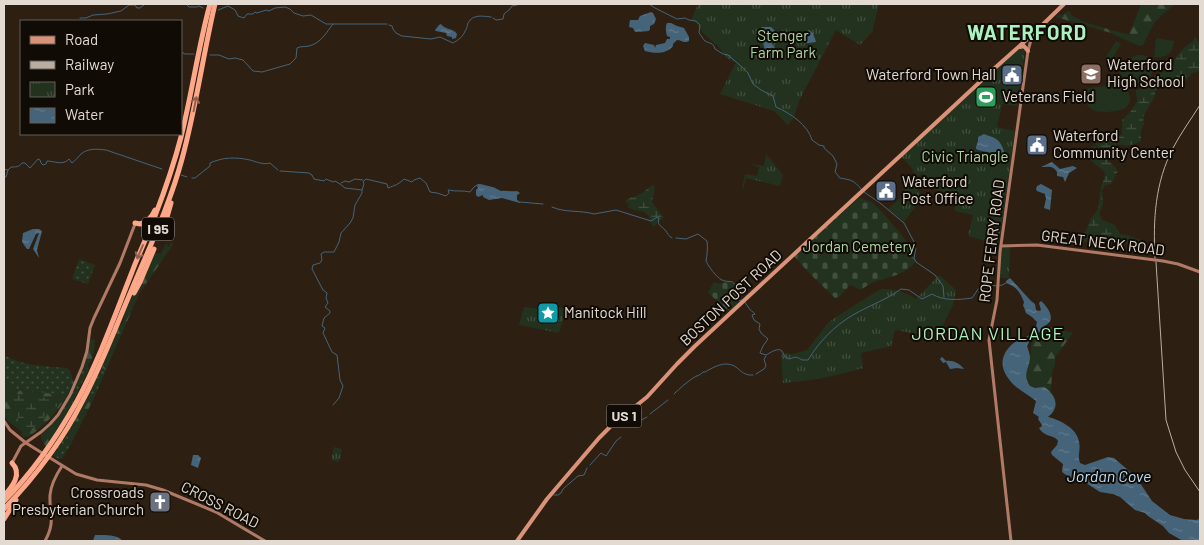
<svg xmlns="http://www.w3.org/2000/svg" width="1204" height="545" viewBox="0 0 1204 545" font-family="Barlow,sans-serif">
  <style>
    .grass { fill: url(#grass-dots) }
    .forest { fill: url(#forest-firs); fill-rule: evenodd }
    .wetland { fill: url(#wetland-marsh) }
    .cemetery { fill: url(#cemetery-stones) }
    .park { fill: url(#park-tufts) }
    .pitch { fill: #22321e }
    .water { fill: url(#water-ripples) }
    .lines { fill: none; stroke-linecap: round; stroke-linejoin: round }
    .stream { stroke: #45647a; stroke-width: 1 }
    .secondary { stroke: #b17a67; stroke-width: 3 }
    .primary { stroke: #da9279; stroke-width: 4 }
    .motorway { stroke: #fea889; stroke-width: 5 }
    .rail { stroke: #b8aea4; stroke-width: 1 }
    .oneway { stroke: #93614e }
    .labels { text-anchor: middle; stroke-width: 4; stroke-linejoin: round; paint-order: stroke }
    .shield { fill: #110b06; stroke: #a49c94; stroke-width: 1 }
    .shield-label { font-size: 14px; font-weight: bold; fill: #e3dad1 }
    .park-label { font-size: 15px; fill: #aed6a3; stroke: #110b06 }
    .poi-label { font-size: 15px; fill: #e3dad1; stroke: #110b06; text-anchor: start }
    .street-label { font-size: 15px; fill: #e3dad1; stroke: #110b06 }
    .water-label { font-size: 16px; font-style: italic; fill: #bddef6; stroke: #110b06 }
    .quarter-label { font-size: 18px; letter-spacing: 1px; fill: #abf2be; stroke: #110b06 }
    .district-label { font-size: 20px; font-weight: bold; letter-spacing: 1px; fill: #abf2be; stroke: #110b06 }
  </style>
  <defs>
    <pattern id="grass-dots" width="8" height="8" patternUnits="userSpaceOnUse" patternTransform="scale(1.25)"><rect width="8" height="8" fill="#22321e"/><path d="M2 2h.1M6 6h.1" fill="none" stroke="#424f3e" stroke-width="1.8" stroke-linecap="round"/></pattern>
    <pattern id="forest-firs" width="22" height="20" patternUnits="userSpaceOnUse" patternTransform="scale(1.25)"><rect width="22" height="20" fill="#22321e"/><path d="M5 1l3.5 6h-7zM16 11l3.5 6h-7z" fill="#424f3e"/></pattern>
    <pattern id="wetland-marsh" width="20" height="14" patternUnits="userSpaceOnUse" patternTransform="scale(1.25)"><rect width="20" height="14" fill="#22321e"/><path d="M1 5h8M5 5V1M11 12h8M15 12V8" fill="none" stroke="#424f3e"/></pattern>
    <pattern id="cemetery-stones" width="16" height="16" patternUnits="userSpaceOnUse" patternTransform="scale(1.25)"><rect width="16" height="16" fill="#22321e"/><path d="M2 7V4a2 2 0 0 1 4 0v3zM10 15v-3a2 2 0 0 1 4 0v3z" fill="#424f3e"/></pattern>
    <pattern id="park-tufts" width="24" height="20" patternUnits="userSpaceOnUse" patternTransform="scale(1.25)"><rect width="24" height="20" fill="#22321e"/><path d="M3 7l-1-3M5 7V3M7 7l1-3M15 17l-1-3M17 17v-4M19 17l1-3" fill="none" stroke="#424f3e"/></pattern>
    <pattern id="water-ripples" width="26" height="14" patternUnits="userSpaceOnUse" patternTransform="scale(1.25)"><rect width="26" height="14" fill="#45647a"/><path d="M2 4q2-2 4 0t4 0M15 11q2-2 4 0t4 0" fill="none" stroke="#607a8c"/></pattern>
  </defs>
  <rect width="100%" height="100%" fill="#2d2012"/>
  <g class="grass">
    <polygon points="79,259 95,265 88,284 72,279"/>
    <path d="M4 355C23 366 45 366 66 368L70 370 73 381H75L67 395 12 390 4 384Z"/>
    <polygon points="105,357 106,359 102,368 106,370 94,398 87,396"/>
    <polygon points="84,367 89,369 66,416 73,397 70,397"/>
    <polygon points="67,432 69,443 71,444 62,459 59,459 52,455"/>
  </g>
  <g class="forest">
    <polygon points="1141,4 1175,4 1163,14 1154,23 1143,45 1139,46 1111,33 1056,17 1059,14 1062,15 1068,11 1071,13 1071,15 1084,22 1129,35"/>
    <polygon points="171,242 173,244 172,246 139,294 106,370 102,368 106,359 105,357 120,324 122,325 124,319 124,314 130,301 155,253 161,254 166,243 169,247"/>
    <path d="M1052 327 1073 333 1055 357V365L1052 371 1051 394C1045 392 1035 390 1029 386 1021 380 1030 360 1031 352 1031 348 1030 345 1033 341 1038 335 1046 331 1052 327Z"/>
    <polygon points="90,339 95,340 94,354 93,354 91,361 88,365 89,369 84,367"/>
    <path d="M4 384 12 390 67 395C59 410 49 421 35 432 32 434 28 438 24 437 23 437 22 435 21 435V431L8 421 4 416ZM9 394 37 395 43 398 52 399 61 396 56 407 50 405 17 423 19 417 12 405Z"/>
    <polygon points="87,396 94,398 71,444 69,442 67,432"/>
    <polygon points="70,397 74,397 66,416 46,447 41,439 41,433 55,421"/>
  </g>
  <g class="wetland">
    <path d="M1195 37 1199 42 1200 41V71L1192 73 1185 82 1171 87 1163 84 1155 91V96L1148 108 1143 117 1144 124 1141 130V141C1135 145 1125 147 1118 144L1104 150 1099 148 1095 144 1103 136 1118 137 1122 134V120L1131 111 1137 101 1136 90 1140 89 1146 88 1150 86 1153 79 1156 75 1163 72 1173 64 1176 57 1185 47 1193 41Z"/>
    <path d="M1094 145 1099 149 1098 156C1108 159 1112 163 1118 171L1111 184 1105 185 1102 191 1103 205 1099 213 1102 220C1111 223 1117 225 1120 234L1130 236 1140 240 1139 244C1130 246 1120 242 1111 241 1099 241 1087 243 1075 241L1086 231 1091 218 1094 215 1098 209 1101 187 1105 176 1104 171C1094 162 1090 164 1089 149Z"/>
    <path d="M653 185 655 187 652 202 660 213 664 217 653 227C646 205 642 215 627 207L630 205 625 201C631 197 636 196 642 193 646 191 648 187 653 185Z"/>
    <path d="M9 394 37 395 47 399H52L61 396 64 397 62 402 56 407 50 405 48 407C46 420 30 437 17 425L19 417C16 412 11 401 7 397Z"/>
  </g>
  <g class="cemetery">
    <path d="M859 198 872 202 884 214 907 242 910 254 915 259V262C905 275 889 277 874 282 869 284 864 288 860 290L851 285H850L839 297 835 298 809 273 794 256Z"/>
    <polygon points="728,281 735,283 737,293 737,304 729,311 708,293 714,282 720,284"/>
  </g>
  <g class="park">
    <polygon points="698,4 879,4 872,32 860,45 836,30 799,101 794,117 788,125 774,111 720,94 735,64 737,63 728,59 717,45 703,33 697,24 691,20"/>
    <path d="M1020 48H1023L1025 50 1017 106 1002 104 997 127 1015 131 999 242 996 244 968 236 973 215 955 211V205C943 200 930 183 922 173L917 178 911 167 901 156Z"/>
    <polygon points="766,154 783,175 780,186 746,178 743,189 742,188 745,174 757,176 759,167 751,165 751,164 764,166"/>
    <polygon points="911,176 922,197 904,222 901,219 888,209 907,192 902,186"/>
    <polygon points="1010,247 1009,278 999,278 1001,251 1003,248"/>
    <path d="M939 275 956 290 953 305 941 329 918 327V334L895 330 891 346 861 353 863 368C836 376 811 381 783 383L781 353 793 354 807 350 828 323 836 317 879 290C893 287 904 292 916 299Z"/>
    <polygon points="543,304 566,309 559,333 519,325 524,307 541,309"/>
    <polygon points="334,447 342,449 339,462 331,460"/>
  </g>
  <g class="pitch">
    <path d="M1156 38 1174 41C1173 54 1167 58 1154 57Z"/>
    <polygon points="1116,41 1121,44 1111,61 1105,58"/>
    <path d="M1138 55H1144L1157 61 1147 85 1143 86 1118 75C1123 65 1127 58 1138 55Z"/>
    <path d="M988 81C1001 88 1001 104 989 112L974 97 978 89Z"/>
    <path d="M1126 84C1127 94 1136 100 1124 109 1113 112 1086 117 1086 99 1085 95 1088 92 1088 88Z"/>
  </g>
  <g class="water">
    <polygon points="651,12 653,13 656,19 654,24 650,26 650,29 649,31 635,32 633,28 629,27 630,20 638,20 640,16"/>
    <path d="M667 23H671L677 26 684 28 689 37V41C684 44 681 40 677 40L673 44V46C667 54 655 54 645 51L643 46 645 43 654 45 655 48 656 45 665 43 667 39H670V37L667 36C666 32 665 27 667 23Z"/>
    <path d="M441 24C445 30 453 28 457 34L456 38 452 39V37L447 36 446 33 436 31 435 30 439 25Z"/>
    <polygon points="762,27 771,27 775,31 795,37 798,43 787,41 782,37 773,38 771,42 775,48 774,58 771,58 766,55 760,29"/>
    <polygon points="809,30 813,33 816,42 809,43 804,43 800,36"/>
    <path d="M984 134C988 136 992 136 996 139 1002 142 1004 153 1007 158L1006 161C998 150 987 154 976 149V147L978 141V137Z"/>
    <path d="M1052 162 1060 169 1073 166 1077 168 1069 173 1065 182 1063 177 1057 176V172C1053 165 1048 167 1041 167Z"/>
    <path d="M478 184C483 184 487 186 492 187H493L501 191C507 190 511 192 517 191L520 193 517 195V200L520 202V203L502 198 489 200 483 197V195L478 197 476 195V190L478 188 477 186Z"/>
    <polygon points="1041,184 1052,190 1050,210 1044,208 1046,199 1045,194 1037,191 1036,189 1037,186"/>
    <polygon points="33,229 39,229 42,231 37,250 39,258 33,249 39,233 36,234 29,249 27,249 22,242 23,233"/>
    <path d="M1010 278 1031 301 1035 304 1036 310 1039 311 1041 310 1039 303 1041 301C1049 308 1057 321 1044 326L1042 330H1041C1037 337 1031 337 1027 346 1028 349 1030 354 1030 358 1029 369 1022 375 1030 386L1035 388 1044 387C1051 391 1059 401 1054 410 1053 413 1050 415 1048 417 1060 420 1077 428 1079 442 1081 450 1077 454 1080 463L1085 465 1108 457 1114 458 1136 477 1152 501 1170 515 1184 519 1196 520 1200 519V541H1183L1169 533 1163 526 1148 516 1145 513 1135 510 1120 497 1113 494 1100 492 1086 483 1069 477 1062 472 1063 464 1052 455 1051 452 1057 445 1058 441C1054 434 1045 438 1039 428L1041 427 1042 425 1038 419 1039 417 1033 413 1036 401C1029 395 1020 391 1014 385 997 368 999 352 1019 339 1024 336 1020 340 1026 337 1032 334 1036 329 1037 322L1032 317 1026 313 1024 307 1023 306 1024 302C1020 292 1016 286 1006 283V281Z"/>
    <path d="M942 357 946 361C953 360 959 363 964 369L957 368 950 369 946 362 943 363 940 359Z"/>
    <polygon points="193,455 198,455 201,458 198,468 191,465"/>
    <path d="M95 535C105 535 116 534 123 541H93Z"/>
  </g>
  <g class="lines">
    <g class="stream">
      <polyline points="186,4 189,7 197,7 199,6 203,8"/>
      <path d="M649 4 655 8 677 19 685 18 689 20 696 21 700 25 699 33C701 35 703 39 705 41 710 44 713 42 715 49L723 54 728 55 742 67 748 73 753 84 761 90 773 96 776 107C790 113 808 125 812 140L819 145 824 146V148L833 156 837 164 835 172 840 178C851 180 854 180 861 189"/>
      <polyline points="218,10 228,6 235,10 238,16 244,18 247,14 253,14 255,12 257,13 266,10 269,11 275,8 285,7 290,9 294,13 303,16 311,15 326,24 387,24"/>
      <polyline points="80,18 86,18 93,15 107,14 121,11 129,5 135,5 137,8 140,8 145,4"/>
      <polyline points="493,18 496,20 503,19 504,14 509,10 512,6 521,4"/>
      <path d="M389 25 392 26 393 29 396 33 402 36 431 39 440 37 453 43C458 40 463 37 465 31 467 29 467 26 468 23 473 14 482 16 491 17"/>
      <polyline points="181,52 185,54 194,54"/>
      <path d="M210 55H219L229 59 235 58 243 60 253 71 262 72 290 64 296 58 297 48C301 46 304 47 309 46 321 43 326 33 333 24"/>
      <path d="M4 169 8 170 11 167C16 167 19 167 22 163H25L30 168 38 159 40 160 41 163 43 165 46 164 47 161C54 161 63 166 69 159L72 163C76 160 78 157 81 154 88 148 97 149 106 150L162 169"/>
      <path d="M280 171 309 173 312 175 314 179 324 181 326 179 333 182 335 181 340 184 345 188 362 190 364 184 363 182 366 179 387 184 388 188C395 185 398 185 404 179L412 182 414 180 420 178 426 183 430 192 437 193 446 196 449 193 448 190H449C456 192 463 190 470 192L474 187 477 185"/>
      <polyline points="181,175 187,177"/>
      <polyline points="4,177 6,177 8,170"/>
      <path d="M192 178H195L210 166V163C223 157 236 157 250 160 257 162 263 165 270 163L278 170"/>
      <polyline points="341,183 345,181 349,182 355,179 363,180"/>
      <polyline points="864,192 880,203 904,223 914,242 913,245 916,248 914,258 916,262 935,275 943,286 944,297"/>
      <polyline points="520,202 543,204"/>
      <path d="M552 207C565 213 581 210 594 214L616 210 651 221 657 217 659 218C657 225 660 225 665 230 668 233 668 236 672 238"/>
      <path d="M676 238 686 239 698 234 707 241C708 248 707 255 706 261 709 267 716 277 722 280 732 284 733 277 736 290 737 296 738 292 735 298L739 301 742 300C746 302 746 305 749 308 750 311 753 311 755 314L752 315 754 320 760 324 759 329 761 333 768 339 763 346 760 353 766 355C770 353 778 347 782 351 783 353 784 355 785 357L789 359C795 357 796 356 802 360H808C819 342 834 326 853 315 868 306 886 300 901 289L909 290 922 299 932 294C943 301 959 300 972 298L981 285C991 282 996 290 1006 283"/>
      <polyline points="756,374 764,369 766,366 764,359 766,356"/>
      <path d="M674 394C680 388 686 383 693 378 697 375 700 376 703 372H705C714 367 725 360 736 367 741 371 745 376 753 375"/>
      <polyline points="333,405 339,398 343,386 340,380 337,355 332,352 323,333 325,328 322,326 324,318 330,313 330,311 325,307 328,303 326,298 327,293 323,290 312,269 313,265 320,263 322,260 321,254 324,252 334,252 339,242 341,233 350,223 353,218 355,205 362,193 362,190"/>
      <polyline points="650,414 668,400"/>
      <polyline points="638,422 647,417"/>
      <polyline points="590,465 601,453 606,456 616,441 621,437"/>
      <polyline points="554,495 558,495 561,493 563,489 578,476 584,475 587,468"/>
    </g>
    <g class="secondary">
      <polyline points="1001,246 1037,245 1163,261 1178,264 1200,272"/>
      <polyline points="4,421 10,430 26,443 76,474 97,480 146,485 163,490 216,512 265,541"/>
      <polyline points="12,463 21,446 41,432 50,424 58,415 70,395 82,367 87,351 90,328 94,318 120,263 135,224"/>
      <path d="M45 541C56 521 49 514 50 495 51 485 56 475 62 466"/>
      <polyline points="1011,541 989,340 997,300 1000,252 1028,51 1032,36"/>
    </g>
    <g class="primary">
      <polyline points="1020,47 1024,46 1028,51"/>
      <polyline points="517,541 547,499 599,438 612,425 647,397 677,364 695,346 996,67 1033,34 1064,4"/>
    </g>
    <g class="motorway">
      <path d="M135 223 140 224C147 222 152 217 155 210"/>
      <polyline points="163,231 171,203"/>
      <polyline points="134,293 140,282 154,249"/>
      <path d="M4 496C12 487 23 474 12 463"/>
      <path d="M4 501C33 472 57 437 77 401 99 360 115 315 132 272 139 253 148 235 155 216 165 190 174 164 181 137 192 93 198 48 210 4"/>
      <path d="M4 509C35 477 63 440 83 400 102 364 116 326 132 289 150 246 170 204 182 159 196 108 203 55 215 4"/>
      <polyline points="4,519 16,500"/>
    </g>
    <g class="rail">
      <path d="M1155 258C1153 219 1155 183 1173 148 1181 133 1191 119 1200 105"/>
      <polyline points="1156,262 1166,420 1176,452 1185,470 1200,492"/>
    </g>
  </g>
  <defs><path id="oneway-shaft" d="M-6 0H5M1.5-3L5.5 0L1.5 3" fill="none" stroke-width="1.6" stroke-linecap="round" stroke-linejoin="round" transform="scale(1.25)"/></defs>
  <g class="oneway">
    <use href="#oneway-shaft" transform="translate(195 104) rotate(-79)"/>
    <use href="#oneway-shaft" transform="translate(140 252) rotate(113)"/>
  </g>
  <defs>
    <g id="school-square" transform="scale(1.125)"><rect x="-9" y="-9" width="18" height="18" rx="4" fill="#8d6e63" stroke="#110b06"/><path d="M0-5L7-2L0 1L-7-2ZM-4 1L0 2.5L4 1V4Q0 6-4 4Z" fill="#fff"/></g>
    <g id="civic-square" transform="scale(1.125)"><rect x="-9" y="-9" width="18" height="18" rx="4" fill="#5c6f8a" stroke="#110b06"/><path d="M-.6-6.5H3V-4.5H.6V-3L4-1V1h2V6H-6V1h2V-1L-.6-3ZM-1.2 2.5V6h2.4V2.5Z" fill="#fff"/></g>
    <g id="stadium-square" transform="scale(1.125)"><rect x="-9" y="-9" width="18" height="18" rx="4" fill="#2e9e5b" stroke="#110b06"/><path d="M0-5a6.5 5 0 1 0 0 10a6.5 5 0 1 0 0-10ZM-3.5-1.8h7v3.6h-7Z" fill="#fff"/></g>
    <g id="sight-square" transform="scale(1.125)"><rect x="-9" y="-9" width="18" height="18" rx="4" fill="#0f9aa8" stroke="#110b06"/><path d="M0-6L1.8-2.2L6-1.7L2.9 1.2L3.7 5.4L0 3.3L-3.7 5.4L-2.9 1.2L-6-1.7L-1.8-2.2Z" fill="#fff"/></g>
    <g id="church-square" transform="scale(1.125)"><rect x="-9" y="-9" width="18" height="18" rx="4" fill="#6b7280" stroke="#110b06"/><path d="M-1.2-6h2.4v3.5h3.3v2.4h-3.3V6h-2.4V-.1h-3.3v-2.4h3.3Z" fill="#fff"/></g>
  </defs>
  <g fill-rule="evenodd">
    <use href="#school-square" x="1091" y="74"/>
    <use href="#civic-square" x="1012" y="75"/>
    <use href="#stadium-square" x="986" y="97"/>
    <use href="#civic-square" x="1037" y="145"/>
    <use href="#civic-square" x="886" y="191"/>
    <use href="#sight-square" x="548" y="313"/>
    <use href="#church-square" x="160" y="502"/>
  </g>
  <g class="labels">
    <g class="shield">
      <rect x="142" y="217.5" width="32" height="23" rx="4"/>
      <rect x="606.5" y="404.5" width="35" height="23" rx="4"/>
    </g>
    <g class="shield-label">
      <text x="158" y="234">I 95</text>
      <text x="624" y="421">US 1</text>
    </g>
    <g class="park-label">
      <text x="783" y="41">Stenger<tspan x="783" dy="17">Farm Park</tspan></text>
      <text x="965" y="162">Civic Triangle</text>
      <text x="859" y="252">Jordan Cemetery</text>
    </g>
    <g class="poi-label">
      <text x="1107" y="70">Waterford<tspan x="1107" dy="17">High School</tspan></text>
      <text x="996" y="80" text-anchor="end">Waterford Town Hall</text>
      <text x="1002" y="102">Veterans Field</text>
      <text x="1053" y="141">Waterford<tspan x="1053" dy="17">Community Center</tspan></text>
      <text x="902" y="187">Waterford<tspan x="902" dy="17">Post Office</tspan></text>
      <text x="564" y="318">Manitock Hill</text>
      <text x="144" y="498" text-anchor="end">Crossroads<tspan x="144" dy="17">Presbyterian Church</tspan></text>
    </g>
    <g class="street-label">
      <text transform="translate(992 241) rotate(-83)" y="5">ROPE FERRY ROAD</text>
      <text transform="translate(1103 243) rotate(7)" y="5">GREAT NECK ROAD</text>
      <text transform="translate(731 298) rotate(-43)" y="5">BOSTON POST ROAD</text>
      <text transform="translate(220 505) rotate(27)" y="5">CROSS ROAD</text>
    </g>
    <g class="water-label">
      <text x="1109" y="482">Jordan Cove</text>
    </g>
    <g class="quarter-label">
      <text x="988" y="340">JORDAN VILLAGE</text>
    </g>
    <g class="district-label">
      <text x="1027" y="40">WATERFORD</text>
    </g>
  </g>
  <rect width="1204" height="545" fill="none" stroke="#e3dad1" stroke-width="10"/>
  <rect x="20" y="20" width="162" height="115" fill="#110b06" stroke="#655e57"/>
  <rect x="30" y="36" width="25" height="8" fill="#da9279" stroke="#655e57"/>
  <text x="65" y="45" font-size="15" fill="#e3dad1">Road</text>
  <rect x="30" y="61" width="25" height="8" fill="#b8aea4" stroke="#655e57"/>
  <text x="65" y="70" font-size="15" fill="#e3dad1">Railway</text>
  <rect x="30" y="82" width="25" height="15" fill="url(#park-tufts)" stroke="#655e57"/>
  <text x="65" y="95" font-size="15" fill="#e3dad1">Park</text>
  <rect x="30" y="108" width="25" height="15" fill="url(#water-ripples)" stroke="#655e57"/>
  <text x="65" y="120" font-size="15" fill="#e3dad1">Water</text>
</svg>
